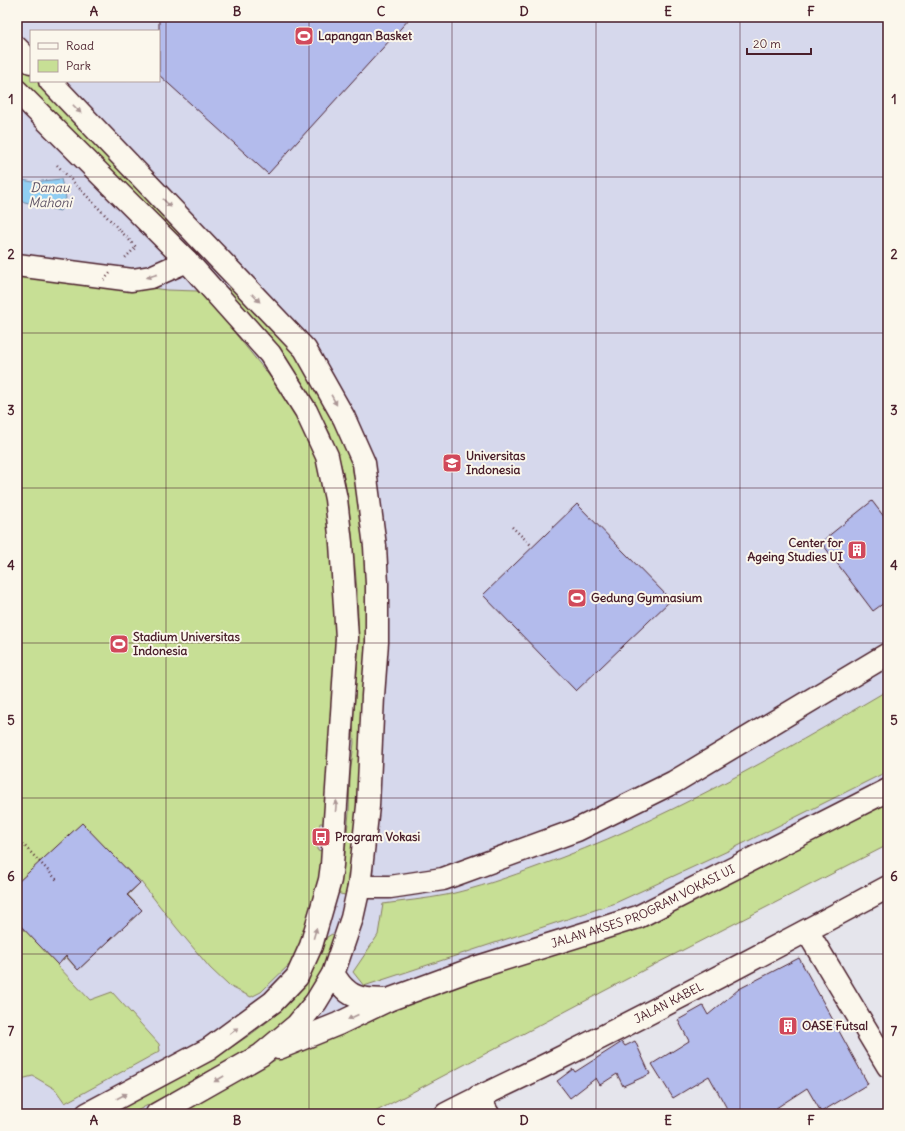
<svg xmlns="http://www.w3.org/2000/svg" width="905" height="1131" viewBox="0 0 905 1131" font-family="Delius,sans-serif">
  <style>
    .built { fill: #d6d8ec; fill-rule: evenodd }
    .green { fill: #c7df95; stroke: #887f60 }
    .water { fill: #91cef2; stroke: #7588a2 }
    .building { fill: #b3bbec; stroke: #4a1f2b }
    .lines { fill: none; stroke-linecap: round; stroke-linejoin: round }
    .minor-casing { stroke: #4a1f2b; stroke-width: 25 }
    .path { stroke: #4a1f2b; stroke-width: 2.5; stroke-dasharray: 1 3; stroke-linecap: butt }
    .minor { stroke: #fbf7ec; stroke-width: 22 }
    .path-bridge { stroke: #4a1f2b; stroke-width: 2.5; stroke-dasharray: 1 3; stroke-linecap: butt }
    .oneway { fill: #ab9695 }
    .grid { fill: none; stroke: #4a1f2b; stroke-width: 1; stroke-opacity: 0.55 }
    .labels { text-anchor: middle; stroke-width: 4; stroke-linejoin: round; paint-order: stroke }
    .poi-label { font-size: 12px; font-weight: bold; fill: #4a1f2b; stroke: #fbf7ec; text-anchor: start }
    .street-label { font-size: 12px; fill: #4a1f2b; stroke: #fbf7ec }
    .water-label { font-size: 13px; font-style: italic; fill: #5f5467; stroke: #fbf7ec }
    .neatline { fill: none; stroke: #4a1f2b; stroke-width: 1.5 }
    .grid-label { font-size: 13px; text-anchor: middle; font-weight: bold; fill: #4a1f2b }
  </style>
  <rect width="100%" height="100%" fill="#e5e5ec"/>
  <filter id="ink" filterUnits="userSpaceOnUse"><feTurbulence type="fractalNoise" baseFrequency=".025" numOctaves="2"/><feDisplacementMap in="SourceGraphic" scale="8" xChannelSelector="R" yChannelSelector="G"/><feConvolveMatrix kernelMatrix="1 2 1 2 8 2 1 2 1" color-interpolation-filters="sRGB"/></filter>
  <g filter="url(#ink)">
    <path class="built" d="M17 17H888V845L644 970 371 1114H17ZM31 31H159V81H31Z"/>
    <g class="green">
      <polygon points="17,59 31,73 31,81 39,81 88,131 183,232 179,235 174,234 17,75"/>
      <polygon points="17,274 92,281 167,290 197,291 213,306 293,405 311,439 321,477 334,560 341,656 331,824 320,823 317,850 329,852 320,899 293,961 261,992 251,997 229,986 210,968 176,927 141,882 123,866 140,883 128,895 142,910 78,970 66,957 57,965 90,1000 112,992 159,1044 160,1051 65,1103 55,1089 33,1076 17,1080"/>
      <polygon points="231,285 294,352 339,431 352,465 358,497 368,588 365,723 350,892 345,895 340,894 338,891 344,862 349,813 350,776 354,743 353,723 359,644 357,590 353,545 348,499 342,468 331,435 315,406 228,291 229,287"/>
      <path d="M888 690V771L730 850 613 904 364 986 353 972 378 935 383 904C404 901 426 899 446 895 478 888 509 877 539 866 662 822 776 756 888 690Z"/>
      <polygon points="888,799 888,845 644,970 371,1114 174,1114 322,1035 389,1010 493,974"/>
      <path d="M332 934 337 937 329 965 300 1009 277 1029 240 1056 131 1114H108C163 1085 223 1058 271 1019 282 1010 293 1001 301 989 312 973 319 954 327 937Z"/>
    </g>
    <polygon class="water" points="17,179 33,182 61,179 66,198 60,211 17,200"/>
    <g class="building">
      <polygon points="159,17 411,17 268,174 159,75"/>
      <polygon points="872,501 888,522 888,600 873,611 821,542"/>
      <polygon points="577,504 671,600 576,691 483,595"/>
      <polygon points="82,823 140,883 127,895 142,910 78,970 66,956 58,965 17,922 17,883"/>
      <polygon points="799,958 868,1084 821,1112 807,1088 767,1114 730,1114 709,1076 673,1098 652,1064 689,1041 678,1020 703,1006 708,1015 739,989"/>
      <polygon points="635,1041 650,1074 623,1086 617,1074 600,1085 596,1078 570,1098 557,1081 573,1069 575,1072 622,1042 625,1046"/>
    </g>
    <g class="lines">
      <g class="minor-casing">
        <g id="minor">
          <polyline points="17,48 31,62"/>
          <polyline points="50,81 305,349 344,418 364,463 375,546 377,584 377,642 373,696 368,806 359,887 352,918 333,974 316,1002 297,1025 261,1055 157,1114"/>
          <polyline points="17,91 187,261 270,354 306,411 327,456 336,499 341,543 347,638 332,865 330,880 311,946 297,977 273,1002 209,1049 87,1114"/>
          <polyline points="17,265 132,280 151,277 187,261"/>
          <polyline points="359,887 390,887 443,879 577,830 674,782 888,654"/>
          <polyline points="807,931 888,1066"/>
          <path d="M333 974C337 979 340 985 345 989 356 1001 374 999 388 1000"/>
          <path id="s1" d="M279 1048 338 1024 388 1000 478 967 638 917 888 790"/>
          <polyline points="478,1097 488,1114"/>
          <path id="s2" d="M446 1114C484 1094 522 1077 560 1058 671 1003 780 945 888 887"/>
        </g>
      </g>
      <g class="path">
        <polyline points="57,165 136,247 125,258"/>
        <polyline points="512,527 532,546"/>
        <polyline points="17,838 57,880"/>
      </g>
      <use href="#minor" class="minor"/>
      <polyline class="path-bridge" points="104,280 112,271"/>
    </g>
    <defs><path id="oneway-solid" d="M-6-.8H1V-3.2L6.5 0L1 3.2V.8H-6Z"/></defs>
    <g class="oneway">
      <use href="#oneway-solid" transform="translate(77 109) rotate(46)"/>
      <use href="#oneway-solid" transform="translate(167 203) rotate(46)"/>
      <use href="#oneway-solid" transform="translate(152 276) rotate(163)"/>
      <use href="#oneway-solid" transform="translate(256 298) rotate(46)"/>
      <use href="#oneway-solid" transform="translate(334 400) rotate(61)"/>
      <use href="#oneway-solid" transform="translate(336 806) rotate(-85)"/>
      <use href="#oneway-solid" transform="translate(315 933) rotate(-74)"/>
      <use href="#oneway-solid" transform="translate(353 1017) rotate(155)"/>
      <use href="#oneway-solid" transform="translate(234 1031) rotate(-36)"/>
      <use href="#oneway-solid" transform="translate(219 1079) rotate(150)"/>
      <use href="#oneway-solid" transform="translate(122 1096) rotate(-28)"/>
    </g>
  </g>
  <path class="grid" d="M166 17V1114M309 17V1114M452 17V1114M596 17V1114M740 17V1114M17 177H888M17 333H888M17 488H888M17 643H888M17 798H888M17 954H888"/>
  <defs>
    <g id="stadium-square" transform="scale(1)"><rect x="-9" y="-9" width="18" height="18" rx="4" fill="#d1495b" stroke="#fbf7ec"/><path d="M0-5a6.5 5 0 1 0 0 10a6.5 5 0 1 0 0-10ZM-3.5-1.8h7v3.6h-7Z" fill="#fff"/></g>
    <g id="university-square" transform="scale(1)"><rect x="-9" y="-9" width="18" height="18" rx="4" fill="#d1495b" stroke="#fbf7ec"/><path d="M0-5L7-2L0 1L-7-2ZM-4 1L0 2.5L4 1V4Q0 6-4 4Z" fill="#fff"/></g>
    <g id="building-square" transform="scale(1)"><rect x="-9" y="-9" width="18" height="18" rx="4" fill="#d1495b" stroke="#fbf7ec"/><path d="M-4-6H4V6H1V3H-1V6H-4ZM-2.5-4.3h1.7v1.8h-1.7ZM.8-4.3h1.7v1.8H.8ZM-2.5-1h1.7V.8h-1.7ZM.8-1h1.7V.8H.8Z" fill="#fff"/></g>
    <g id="bus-square" transform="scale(1)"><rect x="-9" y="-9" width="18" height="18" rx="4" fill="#d1495b" stroke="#fbf7ec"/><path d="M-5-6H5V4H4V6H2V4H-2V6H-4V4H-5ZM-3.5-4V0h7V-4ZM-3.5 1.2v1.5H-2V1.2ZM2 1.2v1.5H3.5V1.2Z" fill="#fff"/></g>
  </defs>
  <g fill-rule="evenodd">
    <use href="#stadium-square" x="304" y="36"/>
    <use href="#university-square" x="452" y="463"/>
    <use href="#building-square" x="857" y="550"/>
    <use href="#stadium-square" x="577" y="598"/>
    <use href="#stadium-square" x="119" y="644"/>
    <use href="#bus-square" x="321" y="837"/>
    <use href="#building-square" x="788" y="1026"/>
  </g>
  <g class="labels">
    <g class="poi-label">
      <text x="318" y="40">Lapangan Basket</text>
      <text x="466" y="460">Universitas<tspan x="466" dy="14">Indonesia</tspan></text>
      <text x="843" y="547" text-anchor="end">Center for<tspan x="843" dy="14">Ageing Studies UI</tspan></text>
      <text x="591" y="602">Gedung Gymnasium</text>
      <text x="133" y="641">Stadium Universitas<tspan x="133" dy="14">Indonesia</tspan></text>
      <text x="335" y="841">Program Vokasi</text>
      <text x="802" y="1030">OASE Futsal</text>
    </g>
    <g class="street-label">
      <text dy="4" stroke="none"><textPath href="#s1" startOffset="391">JALAN AKSES PROGRAM VOKASI UI</textPath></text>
      <text dy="4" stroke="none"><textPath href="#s2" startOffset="249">JALAN KABEL</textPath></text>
    </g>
    <g class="water-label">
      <text x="50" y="192">Danau<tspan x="50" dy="15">Mahoni</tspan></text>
    </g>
  </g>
  <rect width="905" height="1131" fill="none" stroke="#fbf7ec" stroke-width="44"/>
  <rect x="30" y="30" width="130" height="52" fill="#fbf7ec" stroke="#b4a19f"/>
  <rect x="38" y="43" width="20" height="6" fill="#fbf7ec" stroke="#b4a19f"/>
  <text x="66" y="50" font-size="12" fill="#4a1f2b">Road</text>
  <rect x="38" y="60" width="20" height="12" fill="#c7df95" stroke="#b4a19f"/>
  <text x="66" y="70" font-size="12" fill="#4a1f2b">Park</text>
  <path d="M747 48v6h64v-6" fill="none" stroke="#4a1f2b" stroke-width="2"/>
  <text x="753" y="48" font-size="12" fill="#4a1f2b" stroke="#fbf7ec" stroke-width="3" paint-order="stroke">20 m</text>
  <rect x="22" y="22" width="861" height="1087" class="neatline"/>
  <g class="grid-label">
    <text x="94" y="16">A</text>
    <text x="237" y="16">B</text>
    <text x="381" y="16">C</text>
    <text x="524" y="16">D</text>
    <text x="668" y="16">E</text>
    <text x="811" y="16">F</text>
    <text x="11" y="104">1</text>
    <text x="894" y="104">1</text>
    <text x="11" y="259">2</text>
    <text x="894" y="259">2</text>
    <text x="11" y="415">3</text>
    <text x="894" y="415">3</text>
    <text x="11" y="570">4</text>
    <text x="894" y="570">4</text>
    <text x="11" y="725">5</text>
    <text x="894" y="725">5</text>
    <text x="11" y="881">6</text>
    <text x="894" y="881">6</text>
    <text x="11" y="1036">7</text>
    <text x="894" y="1036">7</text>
    <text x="94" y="1125">A</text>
    <text x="237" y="1125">B</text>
    <text x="381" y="1125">C</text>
    <text x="524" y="1125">D</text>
    <text x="668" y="1125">E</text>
    <text x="811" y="1125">F</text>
  </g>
</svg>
